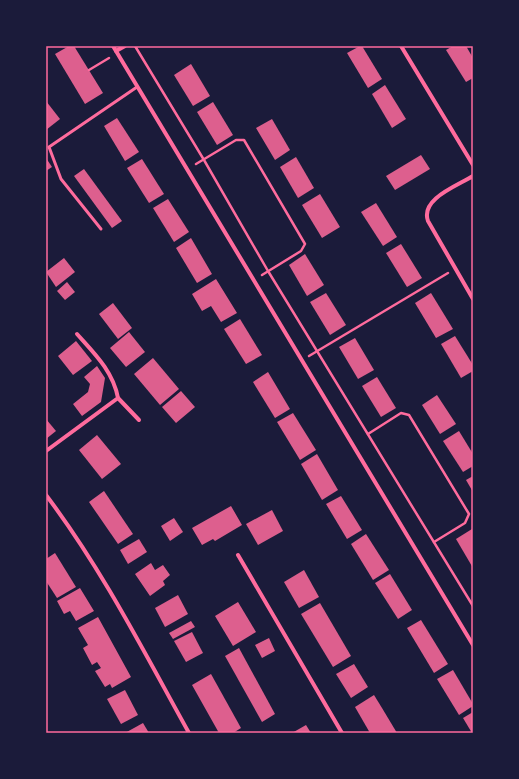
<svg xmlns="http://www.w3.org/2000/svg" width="519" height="779" viewBox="0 0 519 779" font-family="Signika,sans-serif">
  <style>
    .building { fill: #dd5f8e }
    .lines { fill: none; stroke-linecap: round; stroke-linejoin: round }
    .path { stroke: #ff6b9d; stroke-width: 2.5 }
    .service { stroke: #ff6b9d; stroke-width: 3 }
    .minor { stroke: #ff6b9d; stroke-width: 4 }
    .neatline { fill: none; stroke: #ff6b9d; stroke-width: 1.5 }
  </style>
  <rect width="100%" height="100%" fill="#1b1b3a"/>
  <g class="building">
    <polygon points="69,46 74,46 103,93 85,104 55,54"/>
    <polygon points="360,46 362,46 382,79 368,88 347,53"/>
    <polygon points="453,46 466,46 473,58 473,78 466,82 446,50"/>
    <polygon points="191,64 210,96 193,106 174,75"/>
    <polygon points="385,85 406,119 392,128 372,94"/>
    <polygon points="46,101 60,119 46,130"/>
    <polygon points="213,102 233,135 217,145 197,112"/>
    <polygon points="117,118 139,152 125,161 104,126"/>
    <polygon points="272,119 290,150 275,160 256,128"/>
    <polygon points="421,155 430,169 395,190 386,176"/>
    <polygon points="296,157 314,188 298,198 280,167"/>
    <polygon points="46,158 52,167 46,171"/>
    <polygon points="142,159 164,194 149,203 127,168"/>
    <polygon points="84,169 122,221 112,228 74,176"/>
    <polygon points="320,194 340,227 322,238 302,205"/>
    <polygon points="168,199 189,232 174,242 153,208"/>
    <polygon points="376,203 397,237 383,246 361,212"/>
    <polygon points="191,238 212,274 197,283 176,248"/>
    <polygon points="401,244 422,278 407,287 386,253"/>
    <polygon points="305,254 324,285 307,296 289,265"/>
    <polygon points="64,258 75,272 56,287 46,272"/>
    <polygon points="216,279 237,313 221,322 211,306 202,311 192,294"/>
    <polygon points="67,282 75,292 65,300 57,291"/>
    <polygon points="326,293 346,325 330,335 310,302"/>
    <polygon points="431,293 453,329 436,338 415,303"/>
    <polygon points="113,303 132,328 118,339 99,314"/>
    <polygon points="240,319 262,355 246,364 224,329"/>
    <polygon points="129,332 145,352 126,367 110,348"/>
    <polygon points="455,336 473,365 473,371 461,378 441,344"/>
    <polygon points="355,338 374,370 358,379 339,347"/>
    <polygon points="76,341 92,361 73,375 58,356"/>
    <polygon points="153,358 179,389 160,405 134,374"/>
    <polygon points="97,366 105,378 101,402 82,416 73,404 88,392 90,384 84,377"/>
    <polygon points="268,372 290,409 275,418 253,382"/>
    <polygon points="377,377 396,408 381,417 362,386"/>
    <polygon points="181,391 195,407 176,423 162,407"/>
    <polygon points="437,395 456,424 440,434 422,405"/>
    <polygon points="293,413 316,450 300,460 277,422"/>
    <polygon points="46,419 56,431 46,439"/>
    <polygon points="459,431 473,454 473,466 463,472 443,441"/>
    <polygon points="97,435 121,464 102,479 79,450"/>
    <polygon points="317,454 338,490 322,500 301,464"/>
    <polygon points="473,476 473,492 466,480"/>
    <polygon points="104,491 133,534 118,544 89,502"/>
    <polygon points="341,496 362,530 347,539 326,504"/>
    <polygon points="231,506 242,525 215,541 213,539 202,545 192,528"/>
    <polygon points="272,510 283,531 258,545 246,524"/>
    <polygon points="174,518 183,532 170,541 161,526"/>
    <polygon points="472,529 473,530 473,568 456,539"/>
    <polygon points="366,534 389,570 373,580 351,544"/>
    <polygon points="139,539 147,552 128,564 120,550"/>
    <polygon points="55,553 76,587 57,598 46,581 46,559"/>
    <polygon points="151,563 155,570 163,565 170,575 163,581 165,585 150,596 135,574"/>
    <polygon points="304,570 319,597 299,608 284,582"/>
    <polygon points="390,574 412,610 398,619 375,583"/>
    <polygon points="80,588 94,611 76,621 70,611 64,614 57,601"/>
    <polygon points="178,595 188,614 165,627 155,608"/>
    <polygon points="238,602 256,632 233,646 215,616"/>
    <polygon points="320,603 351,656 333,667 301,614"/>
    <polygon points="98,617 131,677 112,688 110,684 105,687 95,671 101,668 97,662 92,665 83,648 88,645 78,628"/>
    <polygon points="421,620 448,664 434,673 407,628"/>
    <polygon points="191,621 195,627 173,639 169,633"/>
    <polygon points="192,632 203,653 186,662 174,641"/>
    <polygon points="269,638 275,651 262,658 255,645"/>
    <polygon points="239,648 275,714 262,722 225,656"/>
    <polygon points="354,664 368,687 351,698 336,674"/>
    <polygon points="453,670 473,704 473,706 459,715 437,679"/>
    <polygon points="211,674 241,728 233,733 219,733 192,685"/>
    <polygon points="125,690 138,715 121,724 107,699"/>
    <polygon points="374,695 382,708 397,733 370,733 355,707"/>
    <polygon points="473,712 473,733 472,733 463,718"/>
    <polygon points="143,723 149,733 125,733"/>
    <polygon points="306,725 311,733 292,733"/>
  </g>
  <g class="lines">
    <g class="path">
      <polyline points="135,46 204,160 268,271 473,606"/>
      <polyline points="89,70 109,58"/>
      <polyline points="196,164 236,140 244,140 305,244 301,251 262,275"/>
      <polyline points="309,356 448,273"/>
      <polyline points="368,434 401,413 409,415 469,514 465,523 434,542"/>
    </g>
    <polyline class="service" points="101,229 61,179 49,147 137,87"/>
    <g class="minor">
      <polyline points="113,46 473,645"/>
      <polyline points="401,46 473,165"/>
      <polyline points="116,51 125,46"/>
      <path d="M473 176C457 186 420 199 428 221L473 299"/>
      <polyline points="118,398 139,420"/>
      <path d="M46 451 118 398C113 371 94 353 77 334"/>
      <path d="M46 495C102 569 144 652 189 733"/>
      <polyline points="238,555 342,733"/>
    </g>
  </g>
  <rect width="519" height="779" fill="none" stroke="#1b1b3a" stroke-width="94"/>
  <rect x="47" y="47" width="425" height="685" class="neatline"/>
</svg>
